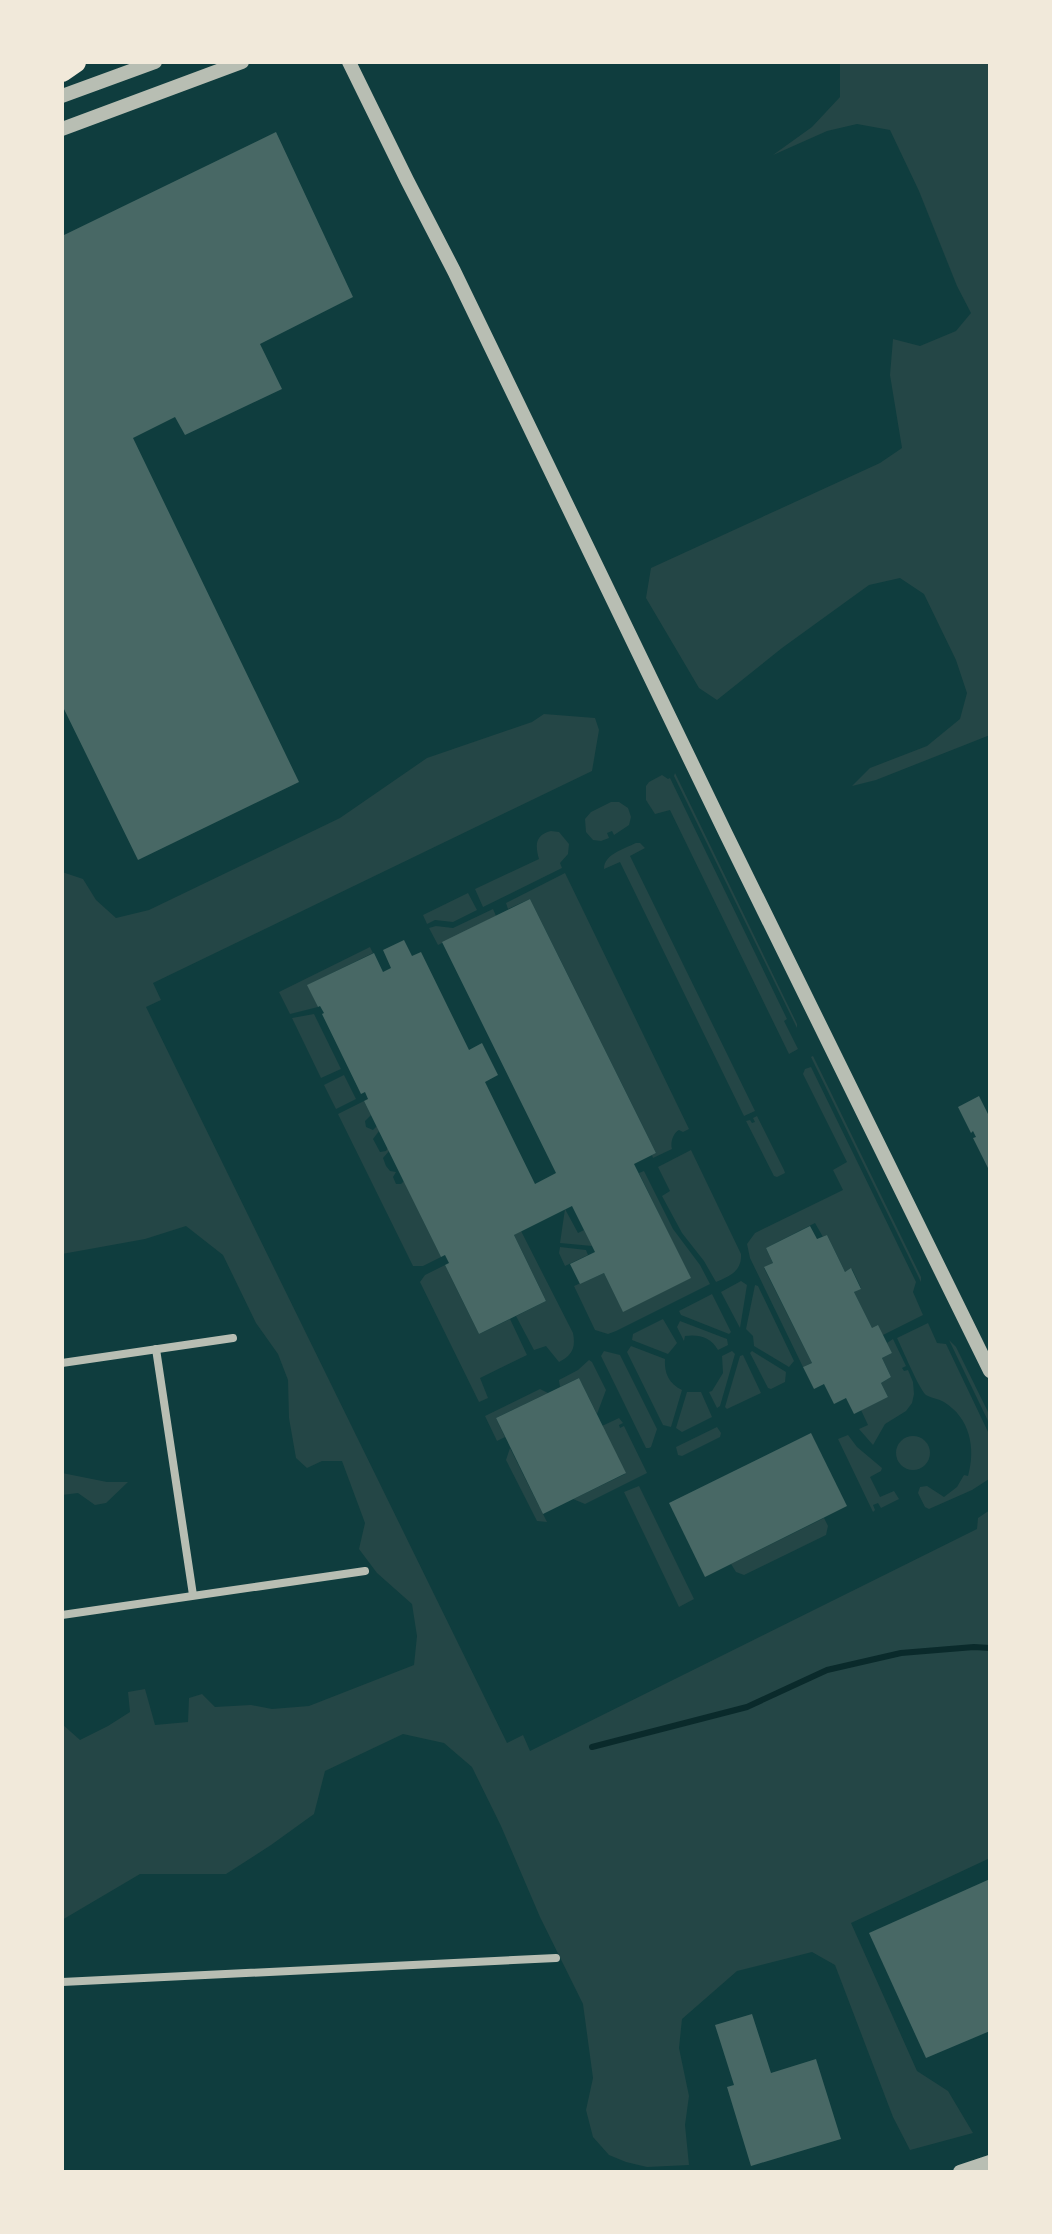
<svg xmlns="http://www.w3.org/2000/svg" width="1052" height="2234" viewBox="0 0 1052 2234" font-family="Arial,sans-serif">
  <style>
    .green { fill: #244646 }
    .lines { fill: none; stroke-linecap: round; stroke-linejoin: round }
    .stream { stroke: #0a2a2b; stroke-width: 6 }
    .building { fill: #486865 }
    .minor { stroke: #b8beb3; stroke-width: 8 }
    .tertiary { stroke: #b8beb3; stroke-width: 14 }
    .motorway { stroke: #f1e9da; stroke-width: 22 }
  </style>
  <rect width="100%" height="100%" fill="#0f3d3e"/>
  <g class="green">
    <polygon points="840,62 990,62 990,735 876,780 852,786 870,768 927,746 960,719 967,693 956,660 924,594 900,578 869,585 782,648 717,700 699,688 646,598 651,568 880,463 902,448 890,375 893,339 920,346 956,331 971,313 957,286 919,191 890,130 857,124 827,131 773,155 812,127 840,97"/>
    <polygon points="544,714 595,718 599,730 592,771 153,983 161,1000 146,1007 507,1743 523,1735 530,1751 977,1529 978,1518 990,1510 990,1858 851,1923 917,2071 948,2091 973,2133 910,2150 893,2117 835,1965 812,1952 737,1971 682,2019 679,2048 689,2096 685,2125 689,2165 647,2167 626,2162 609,2155 593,2137 586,2110 593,2078 583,2004 540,1917 501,1826 472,1767 444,1743 403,1734 325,1771 314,1814 271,1845 226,1874 140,1874 62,1920 62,1724 80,1740 108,1726 130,1712 128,1692 145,1689 155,1725 188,1722 189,1698 202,1694 215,1707 251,1705 272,1709 309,1706 414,1665 417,1636 412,1604 377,1573 359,1549 365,1523 342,1461 322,1461 307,1468 296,1458 289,1418 288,1380 278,1354 256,1323 223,1255 186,1226 145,1239 62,1254 62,872 83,879 96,900 116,918 149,910 340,818 427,758 532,722"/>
    <polygon points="675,773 797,1024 797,1028 674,776"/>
    <polygon points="662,775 668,779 670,778 787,1019 784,1021 798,1049 789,1054 670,810 655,814 646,800 646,786 649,782"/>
    <polygon points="611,802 619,802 628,808 631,817 629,825 614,835 612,831 607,833 609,838 601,841 593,840 586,832 585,819 591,812"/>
    <path d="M551 831 559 832 569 844 568 854 560 863 562 868 483 907 475 889 539 859C535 845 535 835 551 831Z"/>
    <path d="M636 843H640L645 848 630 856 755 1111 744 1116 620 862 604 869C604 854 624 849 636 843Z"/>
    <path d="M565 873 689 1129 683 1132 679 1130C673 1133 670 1143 672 1149L653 1158 652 1155 656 1153 530 899 508 909 506 903Z"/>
    <polygon points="468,893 477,910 453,922 435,920 427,924 423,915"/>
    <polygon points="493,909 496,916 438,945 429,928 436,926 453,928"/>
    <polygon points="370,947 373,953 308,985 318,1007 290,1014 279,992"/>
    <polygon points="314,1014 341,1069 321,1078 292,1018"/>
    <polygon points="813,1056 921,1277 921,1282 811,1057"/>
    <polygon points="811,1067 916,1282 913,1292 923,1315 883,1335 872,1328 854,1292 861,1288 852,1269 845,1272 827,1235 823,1237 815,1223 766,1248 773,1263 764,1268 812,1363 803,1367 750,1258 747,1244 755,1233 843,1190 833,1170 847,1162 803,1074 805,1069"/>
    <polygon points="344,1075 356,1099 336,1109 324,1085"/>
    <polygon points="364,1101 371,1115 365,1121 366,1127 373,1130 377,1126 379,1131 373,1139 380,1152 386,1151 388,1148 389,1151 383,1158 386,1166 390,1171 396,1172 393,1177 396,1184 401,1184 404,1181 441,1257 423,1266 413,1266 338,1114"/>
    <polygon points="757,1116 784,1170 785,1173 777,1177 774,1176 746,1121 750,1120 752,1123 755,1122 753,1118"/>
    <path d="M691 1150 741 1254C742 1271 730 1276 716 1282L704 1261 682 1233 662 1196 670 1191 658 1167Z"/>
    <polygon points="644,1171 673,1229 700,1265 710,1284 616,1331 608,1334 595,1330 574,1286 604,1273 623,1311 690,1278 639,1173"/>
    <polygon points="565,1209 578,1233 584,1230 592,1246 560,1243"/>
    <path d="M521 1231 573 1333C576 1348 572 1355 559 1362L546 1346 534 1350 516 1316 546 1301 514 1235Z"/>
    <polygon points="560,1247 586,1250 588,1255 565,1266 559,1253"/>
    <polygon points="445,1265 479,1334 510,1319 527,1355 480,1378 488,1398 479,1402 420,1282 425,1275"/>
    <polygon points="741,1281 747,1285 740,1328 721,1292"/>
    <polygon points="755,1285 758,1286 794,1361 789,1367 754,1346 753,1336 746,1329"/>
    <polygon points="712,1294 731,1332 729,1334 681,1315 679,1311"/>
    <polygon points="663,1319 677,1343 668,1354 632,1340 633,1334"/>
    <path d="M680 1321 727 1339 728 1345 718 1350C711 1337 698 1334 685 1336L684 1341 677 1327Z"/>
    <path d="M928 1323 937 1343 946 1344 990 1436 989 1479 972 1490 929 1509 925 1507 918 1493 920 1487 927 1486 944 1497 957 1487 964 1475 968 1476C976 1448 970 1418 944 1402 939 1399 931 1398 926 1395 919 1389 902 1348 897 1338Z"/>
    <polygon points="893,1339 906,1366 902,1368 904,1371 908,1370 913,1382 914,1394 912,1403 906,1411 885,1424 873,1445 859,1429 868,1425 861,1410 888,1397 881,1383 891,1377 882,1358 892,1353 887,1343"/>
    <polygon points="949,1340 956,1347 990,1416 990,1425"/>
    <path d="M631 1346 665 1359C664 1373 669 1384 682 1390L671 1427 663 1425 627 1352Z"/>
    <polygon points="604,1351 620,1355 657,1429 651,1447 649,1448 646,1448 601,1356"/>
    <polygon points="732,1351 735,1354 720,1406 717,1408 709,1392 712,1391 723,1373 722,1356"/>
    <polygon points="752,1351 786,1372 785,1382 771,1389 768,1388 750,1353"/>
    <polygon points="743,1355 761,1393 727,1409 725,1407 740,1356"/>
    <polygon points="589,1360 592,1362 606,1390 597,1414 579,1378 560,1387 559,1380 578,1370"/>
    <polygon points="540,1389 548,1393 496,1418 505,1437 497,1441 485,1416"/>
    <polygon points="687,1392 701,1392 712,1417 682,1432 676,1428"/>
    <polygon points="619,1418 623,1423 619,1425 620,1428 624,1426 647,1473 585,1504 573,1499 625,1474 602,1426"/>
    <polygon points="717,1427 721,1433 720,1437 682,1456 678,1455 676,1447"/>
    <polygon points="848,1435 857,1447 882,1468 881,1471 870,1477 880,1497 894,1491 899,1499 881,1508 878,1503 873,1505 875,1510 873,1512 838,1439"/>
    <circle cx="913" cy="1453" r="17"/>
    <polygon points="510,1448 547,1522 537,1521 506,1460"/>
    <polygon points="62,1473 107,1482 128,1482 106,1503 95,1505 78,1493 62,1495"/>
    <polygon points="639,1486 694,1599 679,1607 624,1492"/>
    <polygon points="824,1518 828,1526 826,1535 744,1575 736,1572 731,1564"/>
  </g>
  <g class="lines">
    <polyline class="stream" points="592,1747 747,1707 827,1670 901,1653 974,1647 990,1648"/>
  </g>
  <g class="building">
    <polygon points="276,132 353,297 260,344 282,389 185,435 175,417 133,438 299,782 138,860 62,705 62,236"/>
    <polygon points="530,899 656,1153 634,1164 691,1278 623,1312 604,1273 580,1284 570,1264 595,1252 572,1206 514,1235 546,1301 479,1334 445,1265 449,1263 445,1255 441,1257 364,1101 368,1099 365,1092 361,1094 322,1014 324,1013 320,1006 318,1007 307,985 374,953 383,972 391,968 383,950 404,940 412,956 421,952 469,1050 482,1043 498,1075 485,1082 535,1184 556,1173 442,942"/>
    <polygon points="979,1096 990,1118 990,1172 973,1138 976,1137 973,1131 971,1133 958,1107"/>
    <polygon points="810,1226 817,1239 827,1235 845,1272 851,1268 861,1289 854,1292 872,1328 878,1325 892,1353 882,1358 891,1377 881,1383 888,1397 854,1414 846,1398 834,1404 824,1384 814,1389 803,1367 812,1363 764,1267 773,1263 766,1248"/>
    <polygon points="579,1378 626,1473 543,1514 496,1418"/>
    <polygon points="811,1433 847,1506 705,1577 669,1503"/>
    <polygon points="990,1879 990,2031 926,2058 869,1933"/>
    <polygon points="752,2014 771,2073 816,2059 841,2139 751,2166 727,2087 734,2085 715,2025"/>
  </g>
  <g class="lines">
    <g class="minor">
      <polyline points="156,1349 193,1595"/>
      <polyline points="62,1363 233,1338"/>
      <polyline points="62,1615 365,1571"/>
      <polyline points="62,1982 556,1958"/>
    </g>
    <g class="tertiary">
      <polyline points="349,62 407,180 454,271 726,834 990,1371"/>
      <polyline points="62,96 155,62"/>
      <polyline points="62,129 242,62"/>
      <polyline points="960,2172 990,2162"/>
    </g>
    <polyline class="motorway" points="62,71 75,62"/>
  </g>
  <rect width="1052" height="2234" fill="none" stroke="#f1e9da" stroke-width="128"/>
</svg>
